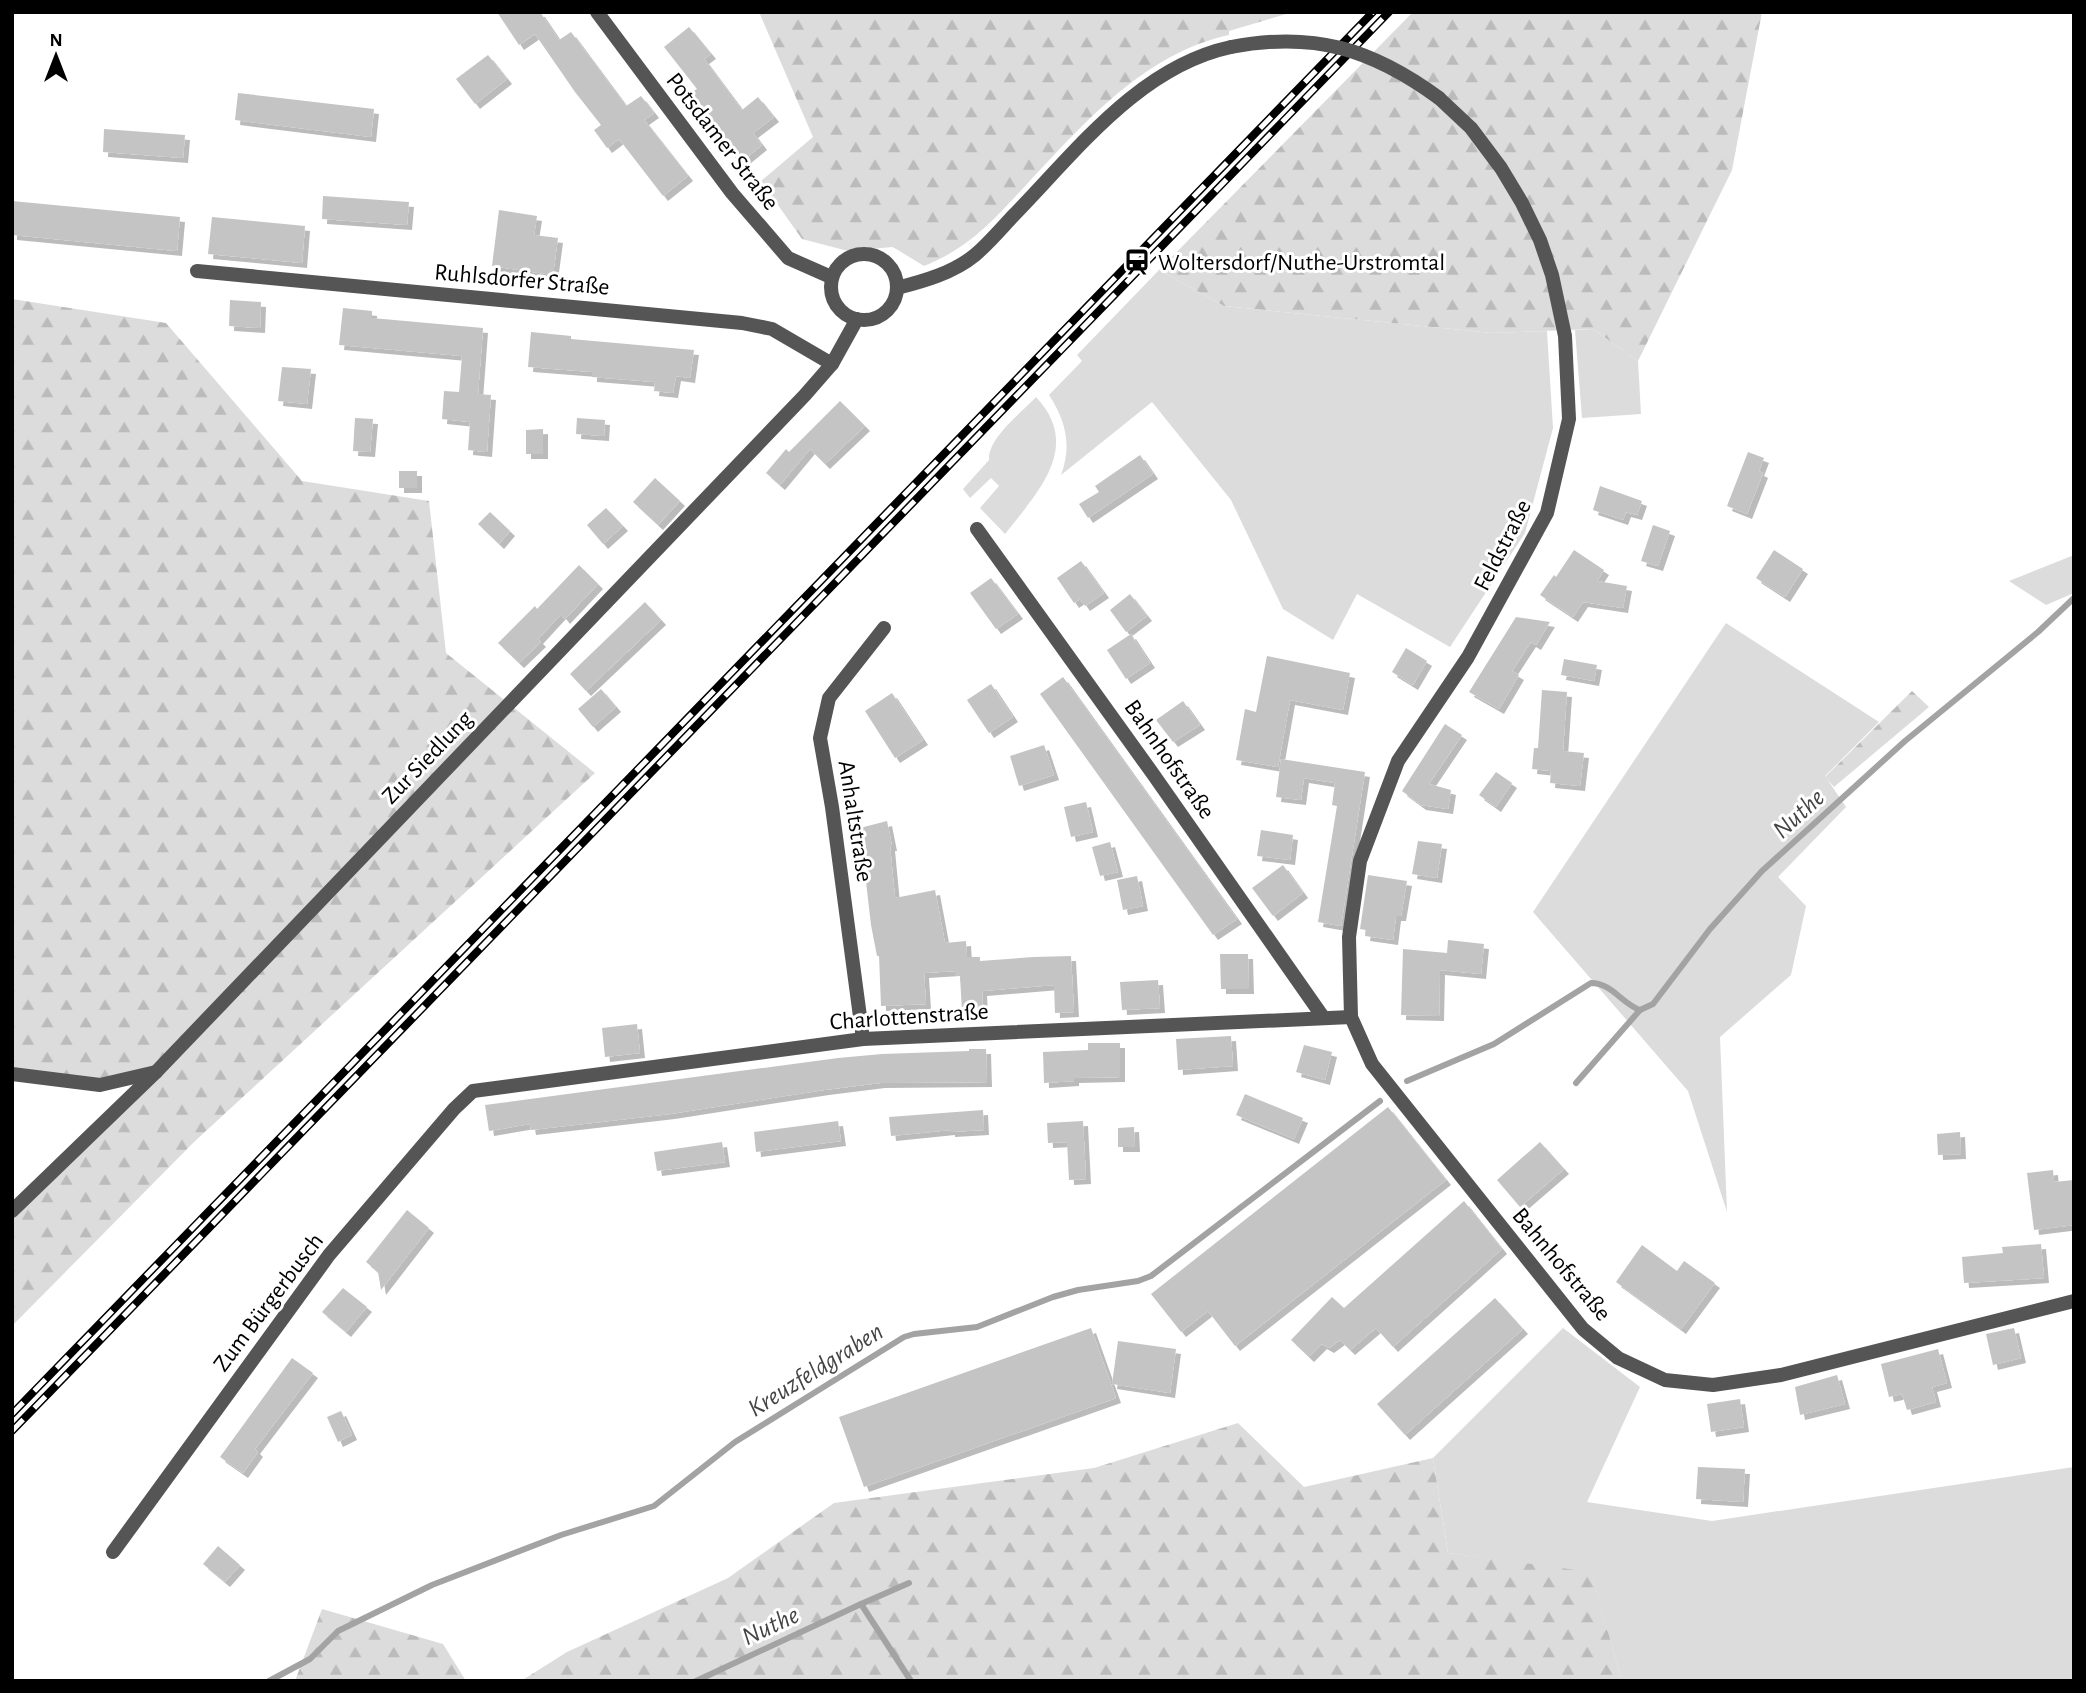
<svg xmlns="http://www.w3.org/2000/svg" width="2086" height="1693" viewBox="0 0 2086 1693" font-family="'Alegreya Sans',sans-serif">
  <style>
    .green { fill: #dcdcdc }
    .forest { fill: url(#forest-firs) }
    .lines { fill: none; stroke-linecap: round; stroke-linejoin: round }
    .stream { stroke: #a3a3a3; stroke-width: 6 }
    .building { fill: #c4c4c4; filter: url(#shadow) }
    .minor { stroke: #555; stroke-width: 14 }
    .tertiary { stroke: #555; stroke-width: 14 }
    .rail-casing { stroke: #000; stroke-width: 8 }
    .rail { stroke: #fff; stroke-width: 5; stroke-dasharray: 16; stroke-linecap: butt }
    .tertiary-bridge { stroke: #555; stroke-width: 14 }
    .labels { text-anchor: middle; stroke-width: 6; stroke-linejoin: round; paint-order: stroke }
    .street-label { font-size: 24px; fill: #000; stroke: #fff }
    .poi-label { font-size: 24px; fill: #000; stroke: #fff; text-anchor: start }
    .water-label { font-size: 26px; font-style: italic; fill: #444; stroke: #fff }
  </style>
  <defs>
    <pattern id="forest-firs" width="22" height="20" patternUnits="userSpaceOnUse" patternTransform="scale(1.75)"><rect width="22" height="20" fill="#dcdcdc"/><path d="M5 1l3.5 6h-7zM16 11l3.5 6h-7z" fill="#bbb"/></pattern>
    <filter id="shadow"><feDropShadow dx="5" dy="5" stdDeviation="0" flood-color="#0004"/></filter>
  </defs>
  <rect width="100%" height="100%" fill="#fff"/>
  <g class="green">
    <path d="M1159 270 1224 306 1492 333 1547 331 1553 428 1525 533 1450 647 1357 594 1333 640 1283 609 1231 500 1152 402 1061 475C1072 446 1066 421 1049 395L1082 361 1077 355Z"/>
    <polygon points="1593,329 1638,361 1641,414 1582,418 1575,330"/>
    <path d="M1036 397C1083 447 1037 493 1005 534L980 508 999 486 991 478 970 498 963 489 989 460C987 439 1022 412 1036 397Z"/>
    <polygon points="2074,555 2074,593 2046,605 2009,581"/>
    <polygon points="1726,623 1879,722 1825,776 1846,807 1778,877 1806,906 1791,975 1720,1037 1727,1212 1688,1091 1533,912"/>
    <polygon points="1563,1328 1640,1387 1587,1502 1712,1521 2074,1467 2074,1681 1622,1681 1591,1573 1448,1553 1433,1458"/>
  </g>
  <g class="forest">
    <path d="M759 12H1293L1229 31V35C1145 53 1084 123 1028 183 995 218 970 248 924 266L893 247 848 251 802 239 761 181 813 137Z"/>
    <polygon points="1413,12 1762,12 1732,170 1638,361 1593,329 1492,333 1224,306 1159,270"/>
    <polygon points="12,299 166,323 302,481 429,501 446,653 595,773 195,1141 12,1326 12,1211 156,1072 100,1085 12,1074"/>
    <polygon points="1912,691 1929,707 1834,787 1825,777"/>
    <polygon points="1238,1423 1304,1487 1433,1458 1448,1553 1591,1572 1622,1681 521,1681 567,1652 728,1578 834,1503 1094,1468"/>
    <polygon points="322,1609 443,1644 466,1681 295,1681"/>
  </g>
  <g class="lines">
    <g class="stream">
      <path d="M1407 1081 1494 1044 1591 983C1612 983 1622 1004 1640 1010"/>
      <polyline points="1576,1083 1640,1010 1653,1004 1710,929 1762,871 1905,741 2038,632 2074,598"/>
      <polyline points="861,1604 909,1583"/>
      <polyline points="269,1681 310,1659 338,1631 432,1585 561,1535 654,1506 735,1442 904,1337 914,1334 977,1327 1053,1297 1078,1290 1138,1281 1151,1276 1380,1101"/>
      <polyline points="696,1681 861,1604 911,1681"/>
    </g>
  </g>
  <g class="building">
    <polygon points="497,12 540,12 559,40 571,32 626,106 641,96 654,113 644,120 688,176 663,196 619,139 607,148 594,130 601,125 575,92 535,34 519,45"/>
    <polygon points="689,27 711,54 704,59 742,110 758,97 774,117 753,133 762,145 740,163 717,135 720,132 692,92 697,89 664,47"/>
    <polygon points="488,55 507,79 475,104 456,79"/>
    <polygon points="238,93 374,109 371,137 235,120"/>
    <polygon points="104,129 185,135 183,158 103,152"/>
    <polygon points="323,196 409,202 407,225 322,219"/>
    <polygon points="12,201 180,217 177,251 12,235"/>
    <polygon points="499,210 537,216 534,235 558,238 553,275 492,266"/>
    <polygon points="212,217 305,226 302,263 208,254"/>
    <polygon points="230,300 261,302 260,328 229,326"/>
    <polygon points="343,308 372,311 372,318 483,328 478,394 491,395 487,452 468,450 470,422 442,419 444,391 459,392 462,356 339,345"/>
    <polygon points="531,332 571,336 571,339 694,350 690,378 676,376 673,393 654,391 655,382 592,377 592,372 528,367"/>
    <polygon points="282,367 311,369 307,404 278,401"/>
    <polygon points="840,401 865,426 825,464 810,449 780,485 766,473 786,449 789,452"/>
    <polygon points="355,418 373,419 370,452 353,451"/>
    <polygon points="577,418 605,420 604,436 576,434"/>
    <polygon points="543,429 543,454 526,454 526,430"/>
    <polygon points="1748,452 1764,458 1759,471 1763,473 1747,514 1727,506"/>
    <polygon points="1140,455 1153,474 1088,518 1079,504 1099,492 1095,486"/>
    <rect x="399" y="471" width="18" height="17"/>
    <polygon points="655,478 680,501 658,525 633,502"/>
    <polygon points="1600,486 1642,501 1637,515 1626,512 1623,520 1593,510"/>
    <polygon points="606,508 623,526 603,544 587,525"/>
    <polygon points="490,512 510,531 499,544 478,524"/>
    <polygon points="1653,525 1670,531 1658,566 1641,561"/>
    <polygon points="1574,550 1604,570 1597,581 1627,586 1623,608 1583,602 1573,617 1540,595 1554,575 1556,577"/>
    <polygon points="1774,550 1803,569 1785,597 1756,578"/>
    <polygon points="1081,561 1104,593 1085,606 1080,599 1074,603 1057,578"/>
    <polygon points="579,565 598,584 565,619 561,614 538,639 541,642 519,663 498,643 535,606 537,609"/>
    <polygon points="991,578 1018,614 996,629 970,593"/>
    <polygon points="1130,594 1147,616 1126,632 1110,610"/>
    <polygon points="645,602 661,620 586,691 570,674"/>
    <polygon points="1516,617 1550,622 1536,645 1531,642 1512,671 1519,675 1499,709 1469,692"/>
    <polygon points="1131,634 1150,663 1126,679 1107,650"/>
    <polygon points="1406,648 1427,661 1413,685 1392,672"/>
    <polygon points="1267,656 1350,673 1343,710 1290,700 1278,767 1236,760 1245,709 1256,712"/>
    <polygon points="1564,659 1597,665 1594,681 1561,675"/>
    <polygon points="1063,677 1237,919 1213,935 1040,694"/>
    <polygon points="991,684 1013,717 989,733 967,700"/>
    <polygon points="601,689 616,707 593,727 578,709"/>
    <polygon points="1542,690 1567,692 1563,751 1584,753 1580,786 1550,783 1551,771 1532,769 1534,748 1538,748"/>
    <polygon points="892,693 923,740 895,758 865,711"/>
    <polygon points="1183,701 1200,725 1173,742 1156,720"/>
    <polygon points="1445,724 1462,735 1429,784 1451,790 1448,809 1421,805 1402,791"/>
    <polygon points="1044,745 1054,775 1019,786 1010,756"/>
    <polygon points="1281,759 1365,772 1341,926 1318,922 1337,806 1332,805 1335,783 1304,778 1301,800 1276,797"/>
    <polygon points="1496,772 1512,783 1496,807 1479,795"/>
    <polygon points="1086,802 1093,832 1071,837 1064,807"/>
    <polygon points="887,821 892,846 890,846 895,898 935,890 945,943 966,941 967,957 980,957 980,961 1033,957 1071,956 1074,1012 1055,1013 1054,985 982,991 983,1010 962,1012 960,976 955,976 955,971 924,973 926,1004 881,1006 879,956 877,956 871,925 864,864 856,829"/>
    <polygon points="1261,830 1293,835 1290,860 1257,856"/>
    <polygon points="1418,841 1442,844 1437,878 1412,874"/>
    <polygon points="1110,842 1118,872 1100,876 1092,847"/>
    <polygon points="1283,865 1303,893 1273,916 1252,888"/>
    <polygon points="1368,875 1407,881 1401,916 1396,916 1393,940 1365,936 1366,930 1360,929"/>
    <polygon points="1137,876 1143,906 1123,910 1117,880"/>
    <polygon points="1448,940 1484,944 1481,974 1440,970 1439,1016 1401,1015 1403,949 1447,953"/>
    <polygon points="1220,954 1248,954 1249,989 1221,989"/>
    <polygon points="1158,980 1160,1008 1122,1010 1120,982"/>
    <polygon points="637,1024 640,1053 605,1057 602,1028"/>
    <polygon points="1231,1036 1233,1066 1178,1070 1176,1039"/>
    <polygon points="1088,1043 1120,1043 1120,1077 1074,1078 1074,1081 1044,1083 1043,1052 1088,1050"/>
    <polygon points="1304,1045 1332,1052 1325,1080 1296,1072"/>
    <polygon points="969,1049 986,1049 987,1082 880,1083 824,1090 670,1114 531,1130 530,1124 489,1131 485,1105 838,1058 882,1054 969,1051"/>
    <polygon points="1245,1094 1303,1118 1294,1139 1236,1115"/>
    <polygon points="1388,1107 1446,1180 1235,1346 1208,1311 1181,1332 1151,1294"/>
    <polygon points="983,1110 984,1130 950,1132 950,1130 891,1136 889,1117"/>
    <polygon points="838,1121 841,1141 756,1152 754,1132"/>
    <polygon points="1083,1121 1086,1179 1069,1180 1067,1142 1048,1143 1047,1123"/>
    <polygon points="1134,1127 1135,1147 1118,1147 1118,1128"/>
    <polygon points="1960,1132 1961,1154 1938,1155 1937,1134"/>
    <polygon points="722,1142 725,1162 657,1171 654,1152"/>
    <polygon points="1540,1142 1564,1169 1520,1207 1497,1180"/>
    <polygon points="2053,1170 2054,1182 2074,1180 2074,1225 2034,1230 2027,1173"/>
    <polygon points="1464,1201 1502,1249 1393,1347 1376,1328 1350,1350 1340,1340 1329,1348 1322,1344 1309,1357 1291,1340 1332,1297 1344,1308"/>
    <polygon points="407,1210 429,1228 381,1290 378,1272 366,1262"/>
    <polygon points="2041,1244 2044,1278 1964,1283 1962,1257 2003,1253 2002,1247"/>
    <polygon points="1642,1245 1677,1271 1684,1261 1715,1283 1681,1329 1616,1282"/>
    <polygon points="343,1288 367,1307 346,1332 322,1312"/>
    <polygon points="1495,1298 1523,1329 1405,1435 1377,1404"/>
    <polygon points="1091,1328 1116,1398 864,1487 839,1417"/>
    <polygon points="2014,1328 2021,1358 1993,1365 1986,1334"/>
    <polygon points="1118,1341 1176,1349 1170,1393 1112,1384"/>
    <polygon points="1938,1349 1947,1383 1932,1387 1936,1402 1907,1410 1902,1394 1889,1397 1881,1364"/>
    <polygon points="292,1358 313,1373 255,1449 258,1452 243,1473 220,1457"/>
    <polygon points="1837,1375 1845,1404 1800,1415 1795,1387"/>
    <polygon points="1740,1399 1744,1427 1711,1432 1707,1404"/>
    <polygon points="341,1411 352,1435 338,1442 327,1417"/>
    <polygon points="1698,1467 1745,1469 1743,1502 1696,1499"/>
    <polygon points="218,1546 240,1565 225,1582 203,1564"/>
  </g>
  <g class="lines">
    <g class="minor">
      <polyline points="197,271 742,323 772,329 832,364"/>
      <polyline points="977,529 1153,774 1323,1017"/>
      <polyline points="863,1039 832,807 820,738 829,698 884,628"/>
      <polyline points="12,1074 100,1085 156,1072"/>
      <polyline points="12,1211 157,1071 805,395 832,364 857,319"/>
      <polyline points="113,1552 329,1255 454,1109 473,1091 863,1039 1351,1017"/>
    </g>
    <g class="tertiary">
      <polyline points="597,12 732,193 788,258 831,277"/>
      <polyline points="1439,98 1471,128 1501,168 1522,203 1540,240 1552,275 1565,336 1569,419 1547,513 1468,657 1398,761 1360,861 1349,937 1351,1017 1372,1064 1583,1329 1618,1358 1665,1380 1713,1385 1781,1375 2074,1301"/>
      <circle cx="864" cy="287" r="33"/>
      <path d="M897 288C924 281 953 273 975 255 988 244 1000 230 1012 217 1075 153 1138 67 1231 47"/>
    </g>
    <g class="rail-casing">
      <g id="rail">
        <polyline points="12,1414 1373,12"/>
        <polyline points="12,1431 1389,12"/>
      </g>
    </g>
    <use href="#rail" class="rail"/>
    <path class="tertiary-bridge" d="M1231 47C1314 31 1372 49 1439 98"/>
  </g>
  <defs>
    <g id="station-bare" transform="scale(2.1)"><path d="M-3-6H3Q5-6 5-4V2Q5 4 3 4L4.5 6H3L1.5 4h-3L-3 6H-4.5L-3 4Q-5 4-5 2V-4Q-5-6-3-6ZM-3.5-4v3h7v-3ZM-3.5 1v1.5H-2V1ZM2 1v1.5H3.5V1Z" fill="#000" stroke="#fff" stroke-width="2.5" paint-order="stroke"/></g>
  </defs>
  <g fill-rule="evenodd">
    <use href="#station-bare" x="1137" y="262"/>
  </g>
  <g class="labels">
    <g class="street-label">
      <text transform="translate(723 141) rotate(52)" y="8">Potsdamer Straße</text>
      <text transform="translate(522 279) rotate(5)" y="8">Ruhlsdorfer Straße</text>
      <text transform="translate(1502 545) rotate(-63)" y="8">Feldstraße</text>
      <text transform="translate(427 757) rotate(-46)" y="8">Zur Siedlung</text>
      <text transform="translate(1170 759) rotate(55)" y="8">Bahnhofstraße</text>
      <text transform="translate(856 821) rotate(81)" y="8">Anhaltstraße</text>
      <text transform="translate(909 1016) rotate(-4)" y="8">Charlottenstraße</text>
      <text transform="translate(1562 1264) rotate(50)" y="8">Bahnhofstraße</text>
      <text transform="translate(268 1302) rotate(-53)" y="8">Zum Bürgerbusch</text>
    </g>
    <g class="poi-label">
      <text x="1158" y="270">Woltersdorf/Nuthe-Urstromtal</text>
    </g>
    <g class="water-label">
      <text transform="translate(1798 813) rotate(-42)" y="9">Nuthe</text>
      <text transform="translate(815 1369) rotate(-32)" y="9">Kreuzfeldgraben</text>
      <text transform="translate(770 1625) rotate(-25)" y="9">Nuthe</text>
    </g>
  </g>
  <rect width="2086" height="1693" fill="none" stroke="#000000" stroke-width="28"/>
  <g transform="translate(56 56)" stroke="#ffffff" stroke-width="5" paint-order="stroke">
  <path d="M0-5L12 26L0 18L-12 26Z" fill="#000000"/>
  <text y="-10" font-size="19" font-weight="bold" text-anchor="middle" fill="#000000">N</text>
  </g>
</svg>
